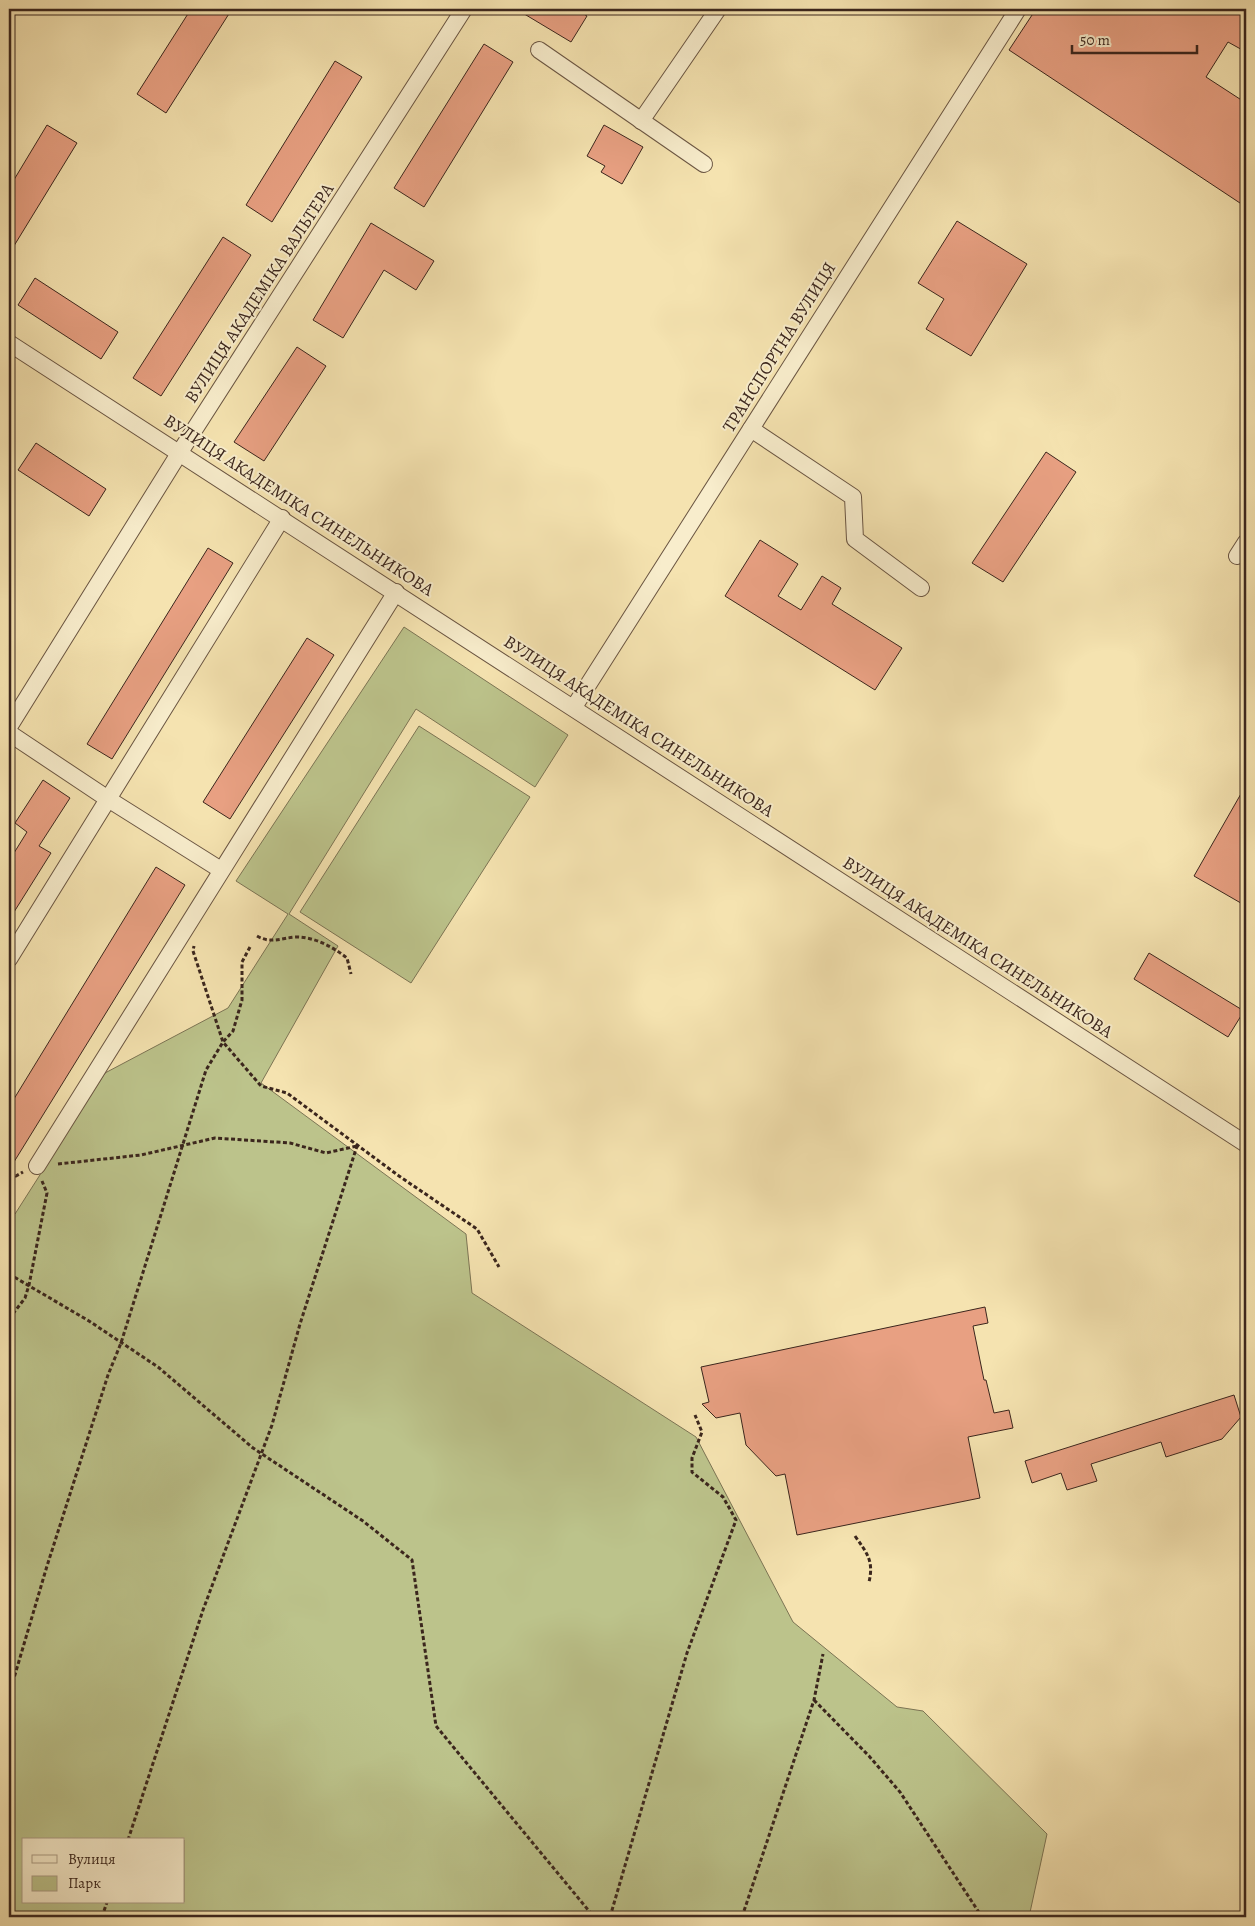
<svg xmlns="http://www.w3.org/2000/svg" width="1255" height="1926" viewBox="0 0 1255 1926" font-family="Alegreya,serif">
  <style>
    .green { fill: #bcc38b; stroke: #7c7454; fill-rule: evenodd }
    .building { fill: #e8a082; stroke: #3b261d }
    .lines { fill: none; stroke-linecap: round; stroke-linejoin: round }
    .minor-casing { stroke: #6a5542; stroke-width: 18 }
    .path { stroke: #3b261d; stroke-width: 3; stroke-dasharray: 4 2.5; stroke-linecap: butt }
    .minor { stroke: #f8edcc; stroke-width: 16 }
    .labels { text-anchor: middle; stroke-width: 4; stroke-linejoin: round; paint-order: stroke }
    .street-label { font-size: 18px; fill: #3b261d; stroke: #f8edcc }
  </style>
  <rect width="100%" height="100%" fill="#f5e3b0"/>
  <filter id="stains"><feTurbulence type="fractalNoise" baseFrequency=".004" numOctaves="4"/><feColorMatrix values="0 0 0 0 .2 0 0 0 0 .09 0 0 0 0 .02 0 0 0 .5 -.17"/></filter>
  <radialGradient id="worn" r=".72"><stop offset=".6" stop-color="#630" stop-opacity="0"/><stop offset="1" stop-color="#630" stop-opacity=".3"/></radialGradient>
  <g class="green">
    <path d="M404 627 568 735 535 787 416 709 289 914 338 946 261 1083 466 1234 472 1293 696 1437 793 1622 897 1707 923 1711 1047 1834 1029 1917H9V1212L15 1214 105 1073 228 1008 288 914 236 881ZM24 1840H184V1902H24Z"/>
    <polygon points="419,726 530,797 411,983 300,912"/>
  </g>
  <g class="building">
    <polygon points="191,9 232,9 166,113 137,94"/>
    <polygon points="516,9 575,9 587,16 571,42"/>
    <polygon points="1036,9 1246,9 1246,52 1228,42 1206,77 1246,103 1246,207 1009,50"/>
    <polygon points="484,44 513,62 424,207 394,188"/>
    <polygon points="335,61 362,77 272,222 246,205"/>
    <polygon points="47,125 77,143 9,254 9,188"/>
    <polygon points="604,125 643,147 622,184 601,172 605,166 587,156"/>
    <polygon points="957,221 1027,264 971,356 926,329 944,299 918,283"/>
    <polygon points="371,223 434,261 416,290 384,270 343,338 313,320"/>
    <polygon points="223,237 251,255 161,396 133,378"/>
    <polygon points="35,278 118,332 101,359 18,305"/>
    <polygon points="297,347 326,366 264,461 234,442"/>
    <polygon points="36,443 106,489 89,516 18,470"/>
    <polygon points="1046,452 1076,472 1003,582 972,563"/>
    <polygon points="760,540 798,564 778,596 801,610 822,576 841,588 832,604 902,648 875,690 725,596"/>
    <polygon points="208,548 233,563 112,759 87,744"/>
    <polygon points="307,638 334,655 230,819 203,802"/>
    <polygon points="43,780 70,798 39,846 51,853 9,920 9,861 27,832 15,823"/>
    <polygon points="1246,785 1246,906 1194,876"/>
    <polygon points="156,867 185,885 9,1170 9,1107"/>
    <polygon points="1149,953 1244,1011 1228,1037 1134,979"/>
    <polygon points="985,1307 988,1323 973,1326 984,1380 986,1380 994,1413 1009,1410 1013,1428 968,1437 980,1498 797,1535 785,1474 776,1476 746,1445 740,1413 716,1418 702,1404 709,1402 701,1367"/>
    <polygon points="1234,1395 1241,1417 1222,1439 1166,1457 1161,1442 1091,1464 1097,1481 1067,1490 1061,1473 1032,1483 1025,1461"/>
  </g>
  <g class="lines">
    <g class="minor-casing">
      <g id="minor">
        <polyline points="539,50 704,164"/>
        <polyline points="641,121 718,9"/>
        <polyline points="9,343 1246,1144"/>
        <polyline points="751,429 853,497 855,539 921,588"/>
        <polyline points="1237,556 1246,542"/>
        <polyline points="574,707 1018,9"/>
        <polyline points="9,727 180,452 464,9"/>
        <polyline points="9,733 108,799 221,870"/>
        <polyline points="9,959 282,518"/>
        <polyline points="37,1166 396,592"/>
      </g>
    </g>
    <g class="path">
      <path d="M257 936C271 944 281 938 296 937 315 937 333 947 347 958L351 974"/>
      <polyline points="250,947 242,962 242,1000 233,1031 223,1042 261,1086 287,1093 399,1176 477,1229 499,1267"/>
      <polyline points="58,1164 141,1155 215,1138 290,1143 326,1153 357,1146"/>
      <polyline points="9,1174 16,1176 23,1172"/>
      <polyline points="9,1274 89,1321 158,1367 253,1448 363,1521 412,1560 436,1726 594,1917"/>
      <polyline points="9,1319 25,1298 29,1285 47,1193 42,1181"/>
      <path d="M855 1536C867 1553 874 1561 869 1582"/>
      <polyline points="9,1695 47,1566 108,1375 121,1343 206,1070 223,1042 193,951 194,946"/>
      <polyline points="814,1700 869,1756 900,1792 982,1917"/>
      <polyline points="128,1840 203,1610 272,1425 300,1324 357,1146"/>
      <polyline points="102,1917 107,1902"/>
      <polyline points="610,1917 687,1653 736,1520 723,1497 692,1472 692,1458 702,1432 695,1415"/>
      <polyline points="742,1917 814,1700 823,1654"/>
    </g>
    <use href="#minor" class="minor"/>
  </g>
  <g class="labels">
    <g class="street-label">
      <text transform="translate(259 293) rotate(-57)" y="6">ВУЛИЦЯ АКАДЕМІКА ВАЛЬТЕРА</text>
      <text transform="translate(779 347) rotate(-58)" y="6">ТРАНСПОРТНА ВУЛИЦЯ</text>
      <text transform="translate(299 505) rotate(33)" y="6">ВУЛИЦЯ АКАДЕМІКА СИНЕЛЬНИКОВА</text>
      <text transform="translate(639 726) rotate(33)" y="6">ВУЛИЦЯ АКАДЕМІКА СИНЕЛЬНИКОВА</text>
      <text transform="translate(978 947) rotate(33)" y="6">ВУЛИЦЯ АКАДЕМІКА СИНЕЛЬНИКОВА</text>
    </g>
  </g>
  <rect width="1255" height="1926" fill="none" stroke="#f5e3b0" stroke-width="30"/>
  <rect x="10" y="10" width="1235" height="1906" fill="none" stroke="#3b261d" stroke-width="2.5"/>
  <rect x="15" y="15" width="1225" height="1896" fill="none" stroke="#3b261d"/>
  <rect x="22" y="1838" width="162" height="65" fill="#f8edcc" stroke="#ac9d86"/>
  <rect x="32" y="1855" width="25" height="8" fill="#f8edcc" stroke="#ac9d86"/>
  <text x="68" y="1864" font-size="15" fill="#3b261d">Вулиця</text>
  <rect x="32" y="1876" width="25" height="15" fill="#bcc38b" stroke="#ac9d86"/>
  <text x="68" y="1888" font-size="15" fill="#3b261d">Парк</text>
  <path d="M1072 45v8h125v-8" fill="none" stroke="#3b261d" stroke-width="2.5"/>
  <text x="1080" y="45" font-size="15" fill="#3b261d" stroke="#f8edcc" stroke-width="4" paint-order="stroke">50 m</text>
  <rect width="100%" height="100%" filter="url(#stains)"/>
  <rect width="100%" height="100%" fill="url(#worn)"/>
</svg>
